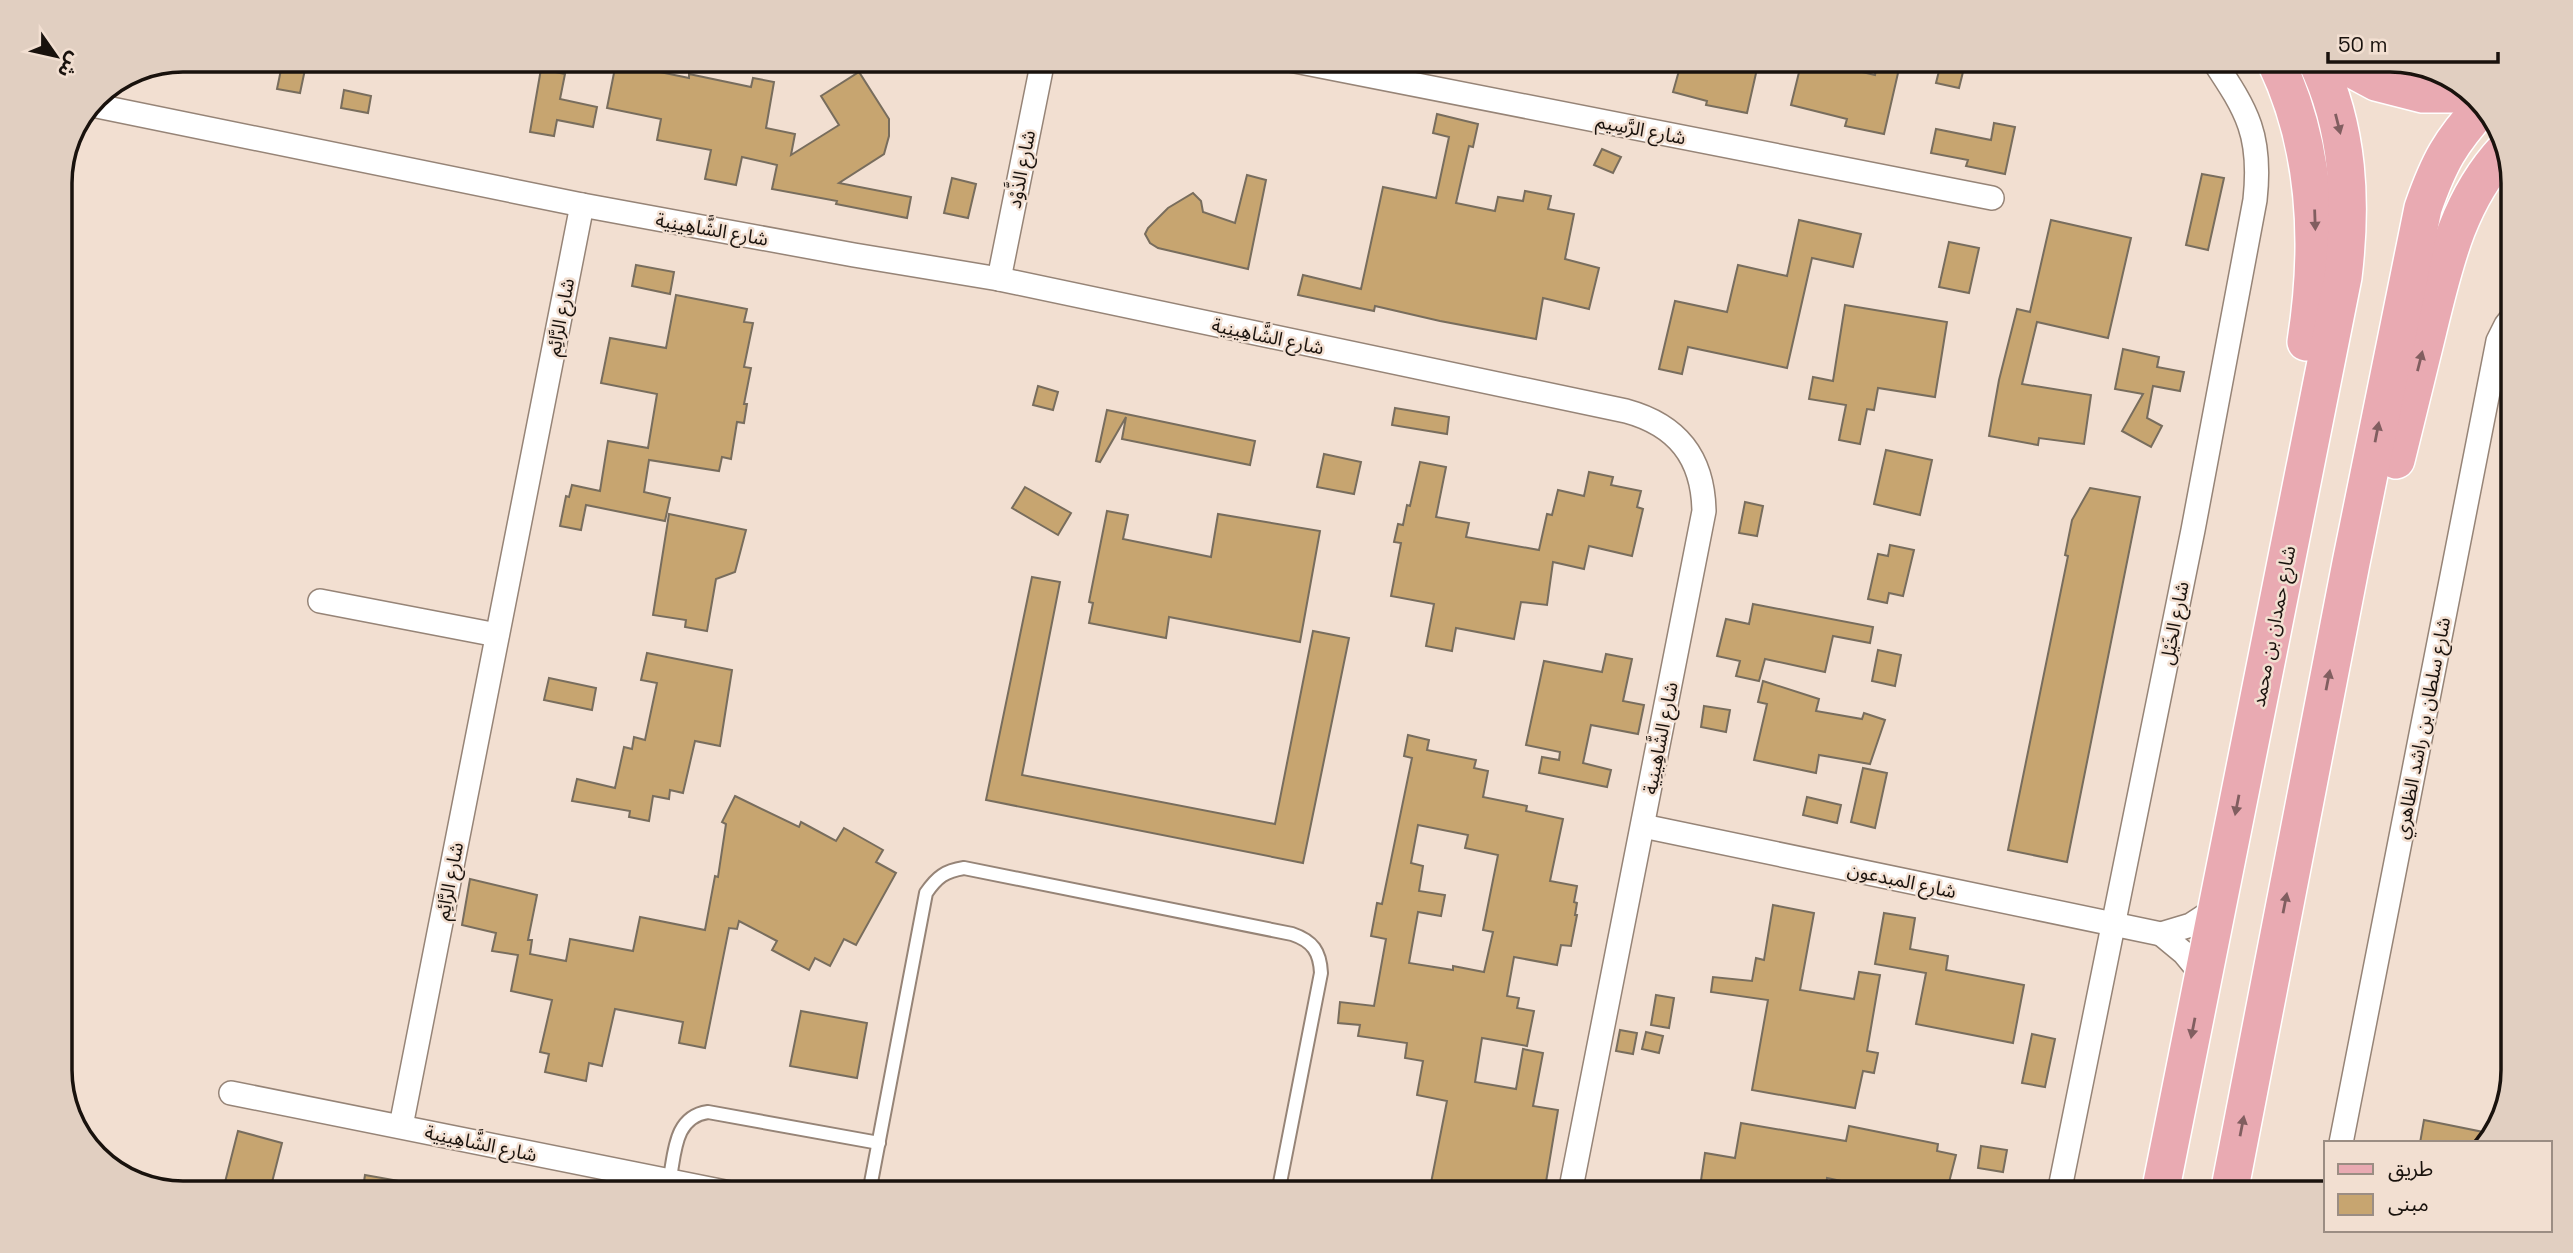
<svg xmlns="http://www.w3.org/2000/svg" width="2573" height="1253" viewBox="0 0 2573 1253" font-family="'Space Grotesk','Noto Sans Arabic',sans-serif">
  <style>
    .building { fill: #c7a570; stroke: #786d5d; stroke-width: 2; fill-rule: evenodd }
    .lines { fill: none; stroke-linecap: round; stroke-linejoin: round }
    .lane-casing { stroke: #968477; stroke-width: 16 }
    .street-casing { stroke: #968477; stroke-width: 26 }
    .primary-casing { stroke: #fff; stroke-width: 40 }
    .lane { stroke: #fff; stroke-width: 12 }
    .street { stroke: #fff; stroke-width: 23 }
    .primary { stroke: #e9aab2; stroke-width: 37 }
    .oneway { fill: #815e60 }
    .labels { text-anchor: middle; stroke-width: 5; stroke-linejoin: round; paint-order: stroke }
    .street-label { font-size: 19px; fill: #19120d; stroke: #f2dfd1 }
    .rim { fill: none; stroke: #19120d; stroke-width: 3.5 }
  </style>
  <rect width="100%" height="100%" fill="#f2dfd1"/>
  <g class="building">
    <polygon points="283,60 307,60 300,93 277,89"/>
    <polygon points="1682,60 1759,60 1747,113 1706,105 1707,101 1673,92"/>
    <polygon points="1802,60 1811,60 1875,75 1878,60 1901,60 1884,134 1845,126 1847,119 1791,105"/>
    <polygon points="616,63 689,78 689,74 751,87 753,78 774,82 766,128 795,134 791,155 839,125 821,96 859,72 889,119 889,136 884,154 839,183 911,197 907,218 836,204 837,201 772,189 777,165 742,157 736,185 705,179 711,150 657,140 661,119 607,108"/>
    <polygon points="1941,63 1964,68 1959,88 1936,83"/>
    <polygon points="541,69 565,74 560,99 597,107 593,127 557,120 554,136 530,132"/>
    <polygon points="344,90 371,96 368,113 341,108"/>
    <polygon points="1437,114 1478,124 1473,147 1469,146 1456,203 1495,211 1498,197 1523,201 1525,191 1551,196 1548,209 1574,214 1565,259 1599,268 1589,309 1543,298 1536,339 1440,321 1375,306 1374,311 1298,295 1303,275 1361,289 1383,187 1436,198 1449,137 1433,133"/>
    <polygon points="1994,123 2015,127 2005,174 1966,166 1968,160 1931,153 1936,129 1991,140"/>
    <polygon points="1602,149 1621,157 1613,173 1594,165"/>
    <polygon points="2202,174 2224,178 2208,250 2186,245"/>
    <polygon points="1247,175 1266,180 1248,269 1158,248 1150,243 1145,234 1148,228 1168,208 1193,193 1201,201 1203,212 1235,223"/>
    <polygon points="952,178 976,184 968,218 944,213"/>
    <polygon points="1799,220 1861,234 1853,267 1812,258 1787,368 1688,347 1682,374 1659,369 1675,301 1727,312 1738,265 1787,276"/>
    <polygon points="2051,220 2131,238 2108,338 2037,322 2022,384 2091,395 2084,444 2039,438 2038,445 1989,436 1999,380 2017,309 2030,312"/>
    <polygon points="1949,242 1979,248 1969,293 1939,287"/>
    <polygon points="636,265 674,272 670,294 632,286"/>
    <polygon points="676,295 747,309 744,322 753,323 744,367 751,368 744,404 747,404 744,423 737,422 731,459 722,457 719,471 649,460 644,492 670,498 665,521 586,505 581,530 560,526 566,496 569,497 572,485 600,491 608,441 648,448 657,394 601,383 610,338 666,348"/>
    <polygon points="1845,305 1947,322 1935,397 1878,388 1874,410 1867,409 1860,444 1839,440 1846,405 1809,399 1813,377 1833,381"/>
    <polygon points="2123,349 2159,357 2157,367 2184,372 2180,391 2153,386 2147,418 2162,426 2151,447 2122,431 2143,394 2115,389"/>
    <polygon points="1038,386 1058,392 1053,410 1033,405"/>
    <polygon points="1395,408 1449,417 1447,434 1392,425"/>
    <polygon points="1107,410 1255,441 1250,465 1122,439 1126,417 1100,462 1096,461"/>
    <polygon points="1886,450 1932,460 1920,515 1874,504"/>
    <polygon points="1324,454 1361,462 1354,494 1317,487"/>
    <polygon points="1420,462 1446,467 1436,517 1469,523 1466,537 1539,550 1547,514 1552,515 1558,490 1584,496 1589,472 1613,477 1611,485 1641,491 1637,507 1643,509 1632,556 1589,546 1584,569 1553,562 1547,605 1521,602 1514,639 1456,628 1452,651 1426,646 1434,604 1391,596 1401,543 1394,542 1398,524 1403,525 1407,505 1410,506"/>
    <polygon points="1025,487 1071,513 1058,535 1012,508"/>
    <polygon points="2090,488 2140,497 2067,862 2008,850 2068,556 2065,555 2072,520"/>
    <polygon points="1745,502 1763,506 1757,536 1739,533"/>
    <polygon points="1107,511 1128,515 1123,539 1211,557 1218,514 1320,531 1300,642 1169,617 1166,638 1089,623 1093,603 1089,602"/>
    <polygon points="669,514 746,530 735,572 716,579 707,631 685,627 686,620 653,615"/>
    <polygon points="1890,545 1914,550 1903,596 1889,593 1887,603 1868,599 1878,554 1888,556"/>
    <polygon points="1032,577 1060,582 1022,775 1275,824 1313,631 1349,638 1303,863 986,800"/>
    <polygon points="1753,604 1873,627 1870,643 1833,636 1825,672 1765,659 1759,681 1736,676 1740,661 1717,656 1726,619 1749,624"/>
    <polygon points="1878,650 1901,655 1895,686 1872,681"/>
    <polygon points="647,653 732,670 720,746 695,741 683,793 670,790 669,799 653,796 649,821 629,817 630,811 572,801 577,779 615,788 624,747 632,749 634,737 645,740 657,683 641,680"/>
    <polygon points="1606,654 1632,659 1623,701 1644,705 1638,734 1591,725 1583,763 1611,770 1607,787 1539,773 1542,757 1559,760 1560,752 1526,745 1544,661 1602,672"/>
    <polygon points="549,678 596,688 592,710 544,700"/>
    <polygon points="1763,681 1819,699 1816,711 1862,719 1864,713 1885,720 1870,764 1819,755 1816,773 1754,760 1767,704 1758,702"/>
    <polygon points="1704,706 1730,710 1726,732 1701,727"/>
    <path d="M1408 735 1429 740 1427 750 1476 760 1474 768 1488 771 1483 797 1527 806 1526 811 1563 819 1550 881 1577 886 1574 902 1577 903 1575 915H1577L1571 946 1561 945 1557 965 1514 957 1507 996 1519 998 1517 1008 1534 1011 1527 1046 1482 1038 1475 1082 1516 1089 1523 1049 1543 1053 1533 1106 1558 1110 1544 1194H1489L1431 1183 1447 1101 1417 1095 1423 1061 1405 1058 1407 1043 1358 1036 1360 1025 1338 1023 1340 1002 1374 1006 1386 939 1371 936 1377 903 1382 904 1412 758 1404 756ZM1418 825 1468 835 1465 848 1498 855 1483 930 1493 932 1484 972 1453 966V970L1409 963 1418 912 1441 916 1445 895 1419 891 1423 866 1411 863Z"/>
    <polygon points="1863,768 1887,773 1875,828 1851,822"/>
    <polygon points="735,796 799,827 801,822 836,841 844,828 883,850 876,862 896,873 856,945 844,939 830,966 815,958 809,970 772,950 777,941 739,921 737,929 729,928 705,1048 679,1043 683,1022 615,1009 602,1066 589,1063 586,1081 545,1072 549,1054 540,1052 552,1000 511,991 518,955 492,951 496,933 462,925 470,879 537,895 528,940 532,940 530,954 566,961 570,939 633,951 640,917 705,930 715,876 718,877 726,824 722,822"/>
    <polygon points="1807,797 1841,805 1837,823 1803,815"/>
    <polygon points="1773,905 1814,913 1800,990 1854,999 1859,972 1880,975 1867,1051 1878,1053 1874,1073 1863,1071 1855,1108 1752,1090 1768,1000 1711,992 1713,977 1752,981 1756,958 1764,960"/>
    <polygon points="1884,913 1915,918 1910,949 1948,956 1946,970 2024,985 2013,1043 1916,1024 1926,973 1875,964"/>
    <polygon points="1656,995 1674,998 1669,1028 1651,1025"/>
    <polygon points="801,1011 867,1023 857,1078 790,1066"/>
    <polygon points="1620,1030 1637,1033 1633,1054 1616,1051"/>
    <polygon points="1646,1032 1663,1036 1659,1053 1642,1049"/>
    <polygon points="2032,1034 2055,1039 2045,1087 2022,1083"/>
    <polygon points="2424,1120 2493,1134 2485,1143 2420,1143"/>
    <polygon points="1741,1123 1846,1141 1849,1126 1938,1144 1937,1151 1956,1155 1946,1194 1903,1194 1827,1178 1826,1186 1801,1182 1799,1194 1699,1194 1705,1153 1735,1158"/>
    <polygon points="238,1131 282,1143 269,1194 222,1194"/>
    <polygon points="1981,1146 2007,1150 2003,1172 1978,1168"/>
    <polygon points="365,1175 416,1184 415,1194 362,1194"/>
  </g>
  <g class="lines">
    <g class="lane-casing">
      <g id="lane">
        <path d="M669 1183C675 1155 673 1117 708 1112L879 1143"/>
        <path d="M869 1193 926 893C937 877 945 871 964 868L1292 934C1313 941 1320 952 1321 973L1278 1193"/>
      </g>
    </g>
    <g class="street-casing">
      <g id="street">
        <polyline points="1290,60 1992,198"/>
        <path d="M92 105 582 205 854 255 999 279 1626 411C1677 425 1703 457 1704 511L1570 1193"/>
        <polyline points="999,279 1043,60"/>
        <polyline points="320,601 497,635"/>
        <polyline points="1643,826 2161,934 2191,925 2217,908"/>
        <polyline points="2161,934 2184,953 2203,976"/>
        <polyline points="231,1093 730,1193"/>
        <polyline points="401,1126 582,205"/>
        <polyline points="2341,1143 2498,341 2506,325 2513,316"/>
        <path d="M2059 1193 2193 530 2255 200C2262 136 2248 112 2213 60"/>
      </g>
    </g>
    <g class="primary-casing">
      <g id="primary">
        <path d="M2275 60C2318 149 2321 246 2306 342"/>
        <polyline points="2335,60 2376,82 2423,94 2469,94"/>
        <path d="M2396 460C2407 417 2417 373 2428 330 2444 265 2458 200 2505 150"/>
        <path d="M2160 1193 2343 277C2352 203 2349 128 2316 60"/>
        <path d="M2229 1193 2351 563 2423 208C2439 162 2450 142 2483 106"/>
      </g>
    </g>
    <use href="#lane" class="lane"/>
    <use href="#street" class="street"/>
    <use href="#primary" class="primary"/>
  </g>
  <defs><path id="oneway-solid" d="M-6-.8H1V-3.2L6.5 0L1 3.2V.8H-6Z" transform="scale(1.75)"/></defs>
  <g class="oneway">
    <use href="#oneway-solid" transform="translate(2338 124) rotate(76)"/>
    <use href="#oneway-solid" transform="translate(2315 220) rotate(88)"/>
    <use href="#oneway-solid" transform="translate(2420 361) rotate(-76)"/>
    <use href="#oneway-solid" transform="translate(2377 432) rotate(-79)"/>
    <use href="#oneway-solid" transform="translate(2328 680) rotate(-79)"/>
    <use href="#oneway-solid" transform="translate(2237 805) rotate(101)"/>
    <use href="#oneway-solid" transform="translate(2285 903) rotate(-79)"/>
    <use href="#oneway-solid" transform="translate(2193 1028) rotate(101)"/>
    <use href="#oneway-solid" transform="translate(2242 1126) rotate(-79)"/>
  </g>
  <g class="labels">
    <g class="street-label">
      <text transform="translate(1641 129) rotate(11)" y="7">شارع الرَّسِيم</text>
      <text transform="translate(1021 169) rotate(-79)" y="7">شارع الذَّوْد</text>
      <text transform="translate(712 229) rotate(10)" y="7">شارع الشَّاهِينِية</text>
      <text transform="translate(560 317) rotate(-79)" y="7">شارع الرَّائِم</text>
      <text transform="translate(1268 336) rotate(12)" y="7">شارع الشَّاهِينِية</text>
      <text transform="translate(2174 623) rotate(-79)" y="7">شارع الخَيْل</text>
      <text transform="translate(2273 626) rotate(-79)" y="7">شارع حمدان بن محمد</text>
      <text transform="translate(2422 728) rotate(-79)" y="7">شارع سلطان بن راشد الظاهري</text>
      <text transform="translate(1660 738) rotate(-79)" y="7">شارع الشَّاهِينِية</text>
      <text transform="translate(1902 880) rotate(12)" y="7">شارع المبدعون</text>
      <text transform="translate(449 881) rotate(-79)" y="7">شارع الرَّائِم</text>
      <text transform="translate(481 1143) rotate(12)" y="7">شارع الشَّاهِينِية</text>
    </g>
  </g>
  <path d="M0 0H2573V1253H0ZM183 72H2390A111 111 0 0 1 2501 183V1070A111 111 0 0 1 2390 1181H183A111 111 0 0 1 72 1070V183A111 111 0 0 1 183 72Z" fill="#e1cfc1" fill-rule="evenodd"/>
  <path class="rim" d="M183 72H2390A111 111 0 0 1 2501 183V1070A111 111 0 0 1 2390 1181H183A111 111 0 0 1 72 1070V183A111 111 0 0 1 183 72Z"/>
  <rect x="2324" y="1141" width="228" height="91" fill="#f2dfd1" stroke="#9b8d83" stroke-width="2"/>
  <rect x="2338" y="1164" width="35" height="10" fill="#e9aab2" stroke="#9b8d83" stroke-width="2"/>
  <text x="2388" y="1176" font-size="21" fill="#19120d">طريق</text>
  <rect x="2338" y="1194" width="35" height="21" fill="#c7a570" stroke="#9b8d83" stroke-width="2"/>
  <text x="2388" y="1211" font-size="21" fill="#19120d">مبنى</text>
  <g transform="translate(56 56) rotate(124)" stroke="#f2dfd1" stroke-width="5" paint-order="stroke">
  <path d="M0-5L12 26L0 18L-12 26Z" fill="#19120d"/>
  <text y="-10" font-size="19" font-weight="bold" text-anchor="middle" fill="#19120d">ش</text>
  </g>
  <path d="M2328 52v10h170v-10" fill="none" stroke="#19120d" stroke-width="3.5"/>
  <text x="2338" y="52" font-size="21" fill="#19120d" stroke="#f2dfd1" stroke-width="5" paint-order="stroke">50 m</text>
</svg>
